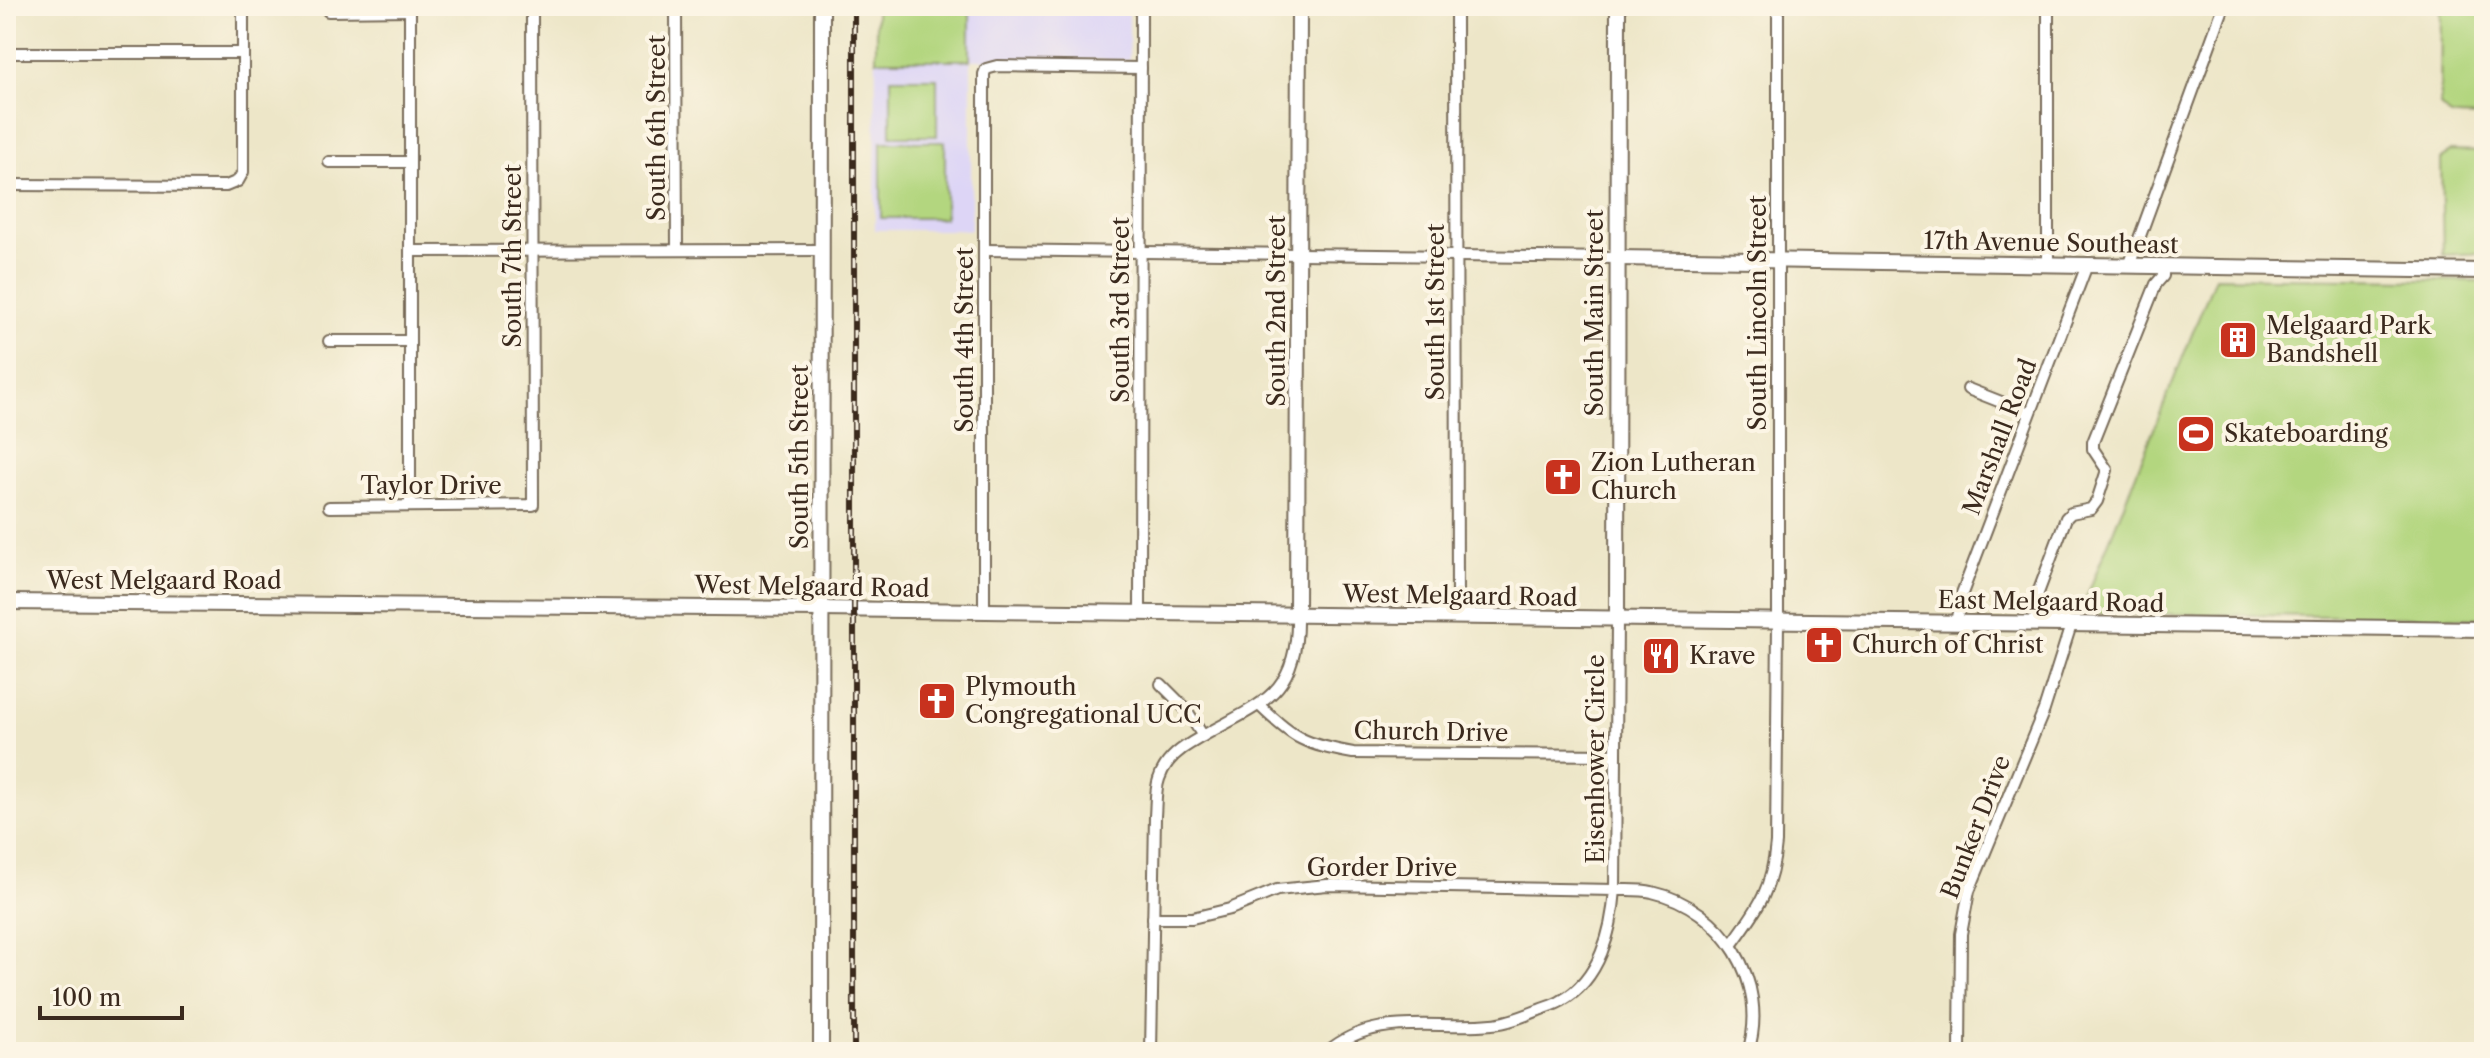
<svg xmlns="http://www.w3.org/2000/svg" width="2490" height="1058" viewBox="0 0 2490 1058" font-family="'Libre Caslon Text',serif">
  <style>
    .built { fill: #ddd5f6 }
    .green { fill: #b3d67f; stroke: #77804e; stroke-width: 2 }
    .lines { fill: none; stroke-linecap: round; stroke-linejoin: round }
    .street-casing { stroke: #796c5a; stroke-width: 14 }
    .secondary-casing { stroke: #796c5a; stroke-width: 18 }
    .street { stroke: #fff; stroke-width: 10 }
    .secondary { stroke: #fff; stroke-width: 14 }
    .rail-casing { stroke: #3b2a1e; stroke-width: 6 }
    .rail { stroke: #fcf5e5; stroke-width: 3; stroke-dasharray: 9; stroke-linecap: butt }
    .labels { text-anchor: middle; stroke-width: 8; stroke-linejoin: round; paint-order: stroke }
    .street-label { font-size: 24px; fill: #3b2a1e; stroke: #fcf5e5 }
    .poi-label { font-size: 24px; fill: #3b2a1e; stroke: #fcf5e5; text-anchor: start }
  </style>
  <rect width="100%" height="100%" fill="#fcf5e5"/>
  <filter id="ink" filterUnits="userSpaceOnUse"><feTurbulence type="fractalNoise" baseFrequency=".0125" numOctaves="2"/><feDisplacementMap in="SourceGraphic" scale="16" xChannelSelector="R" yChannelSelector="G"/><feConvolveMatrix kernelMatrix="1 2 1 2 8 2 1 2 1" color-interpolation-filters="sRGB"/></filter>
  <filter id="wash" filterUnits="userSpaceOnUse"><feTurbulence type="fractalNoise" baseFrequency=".006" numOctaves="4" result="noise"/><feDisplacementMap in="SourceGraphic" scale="32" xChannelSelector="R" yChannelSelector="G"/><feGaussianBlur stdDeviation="1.8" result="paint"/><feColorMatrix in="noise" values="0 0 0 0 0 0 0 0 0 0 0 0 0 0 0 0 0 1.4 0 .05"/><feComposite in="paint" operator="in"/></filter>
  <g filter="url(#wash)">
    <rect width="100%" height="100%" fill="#ede6c8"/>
    <polygon class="built" points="876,6 1129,6 1129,60 971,60 971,230 875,230"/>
    <g class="green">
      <rect x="876" y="6" width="94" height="54"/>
      <polygon points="2441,6 2484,6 2484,117 2451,116 2440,106"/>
      <rect x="891" y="78" width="46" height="58"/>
      <rect x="881" y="142" width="64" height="76"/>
      <polygon points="2450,151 2484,152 2483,253 2443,255 2441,160"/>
      <polygon points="2215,277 2484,281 2484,618 2080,613"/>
    </g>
  </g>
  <g filter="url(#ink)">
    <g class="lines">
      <g class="street-casing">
        <g id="street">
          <polyline points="410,6 410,505"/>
          <polyline points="676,6 677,250"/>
          <polyline points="1456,6 1457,618"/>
          <polyline points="2048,6 2048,265"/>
          <polyline points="328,11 410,10"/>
          <polyline points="6,53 243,53"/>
          <polyline points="329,162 410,162"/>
          <polyline points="6,185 226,186 238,181 243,172 243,6"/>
          <polyline points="985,250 1617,258"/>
          <polyline points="410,251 823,250"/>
          <polyline points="2129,266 2224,6"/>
          <polyline points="329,341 410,341"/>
          <polyline points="1968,389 2029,413"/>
          <polyline points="329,507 533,505 532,6"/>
          <polyline points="984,611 984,74 986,69 997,66 1141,68"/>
          <polyline points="1140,613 1141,6"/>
          <path d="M1617 620 1615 890C1627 890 1641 889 1652 892 1723 908 1770 982 1748 1052"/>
          <polyline points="1956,623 1961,596 2087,265"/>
          <polyline points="2035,624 2038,593 2066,518 2071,513 2091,509 2097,501 2107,470 2093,449 2093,442 2156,284 2163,276 2163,266"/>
          <polyline points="1161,684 1185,708 1203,736"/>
          <path d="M1260 706C1295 740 1305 744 1353 753L1616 755"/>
          <path d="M1153 918H1192L1230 909 1277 890 1327 885 1615 890C1612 930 1600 980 1561 1001 1555 1005 1546 1007 1539 1010 1524 1016 1507 1023 1492 1024 1434 1030 1375 1011 1327 1052"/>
          <path d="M1732 944C1759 907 1772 890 1776 843L1778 622V6"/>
          <path d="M1151 1052 1155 816C1156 805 1155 790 1159 779 1164 763 1177 751 1191 743 1252 705 1299 702 1297 616"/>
          <polyline points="1960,1052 1961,934 1969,891 2044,710 2071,625"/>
        </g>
      </g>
      <g class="secondary-casing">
        <g id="secondary">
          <polyline points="1617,258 2484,271"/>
          <polyline points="6,602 821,609 2484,629"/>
          <polyline points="1297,616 1299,6"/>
          <polyline points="1617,620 1618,6"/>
          <polyline points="821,1052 822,6"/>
        </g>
      </g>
      <use href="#street" class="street"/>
      <use href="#secondary" class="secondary"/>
      <g class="rail-casing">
        <polyline id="rail" points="854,6 854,1052"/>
      </g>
      <use href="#rail" class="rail"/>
    </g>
  </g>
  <defs>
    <g id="building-square" transform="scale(2)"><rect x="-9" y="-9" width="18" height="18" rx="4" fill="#c8321e" stroke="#fcf5e5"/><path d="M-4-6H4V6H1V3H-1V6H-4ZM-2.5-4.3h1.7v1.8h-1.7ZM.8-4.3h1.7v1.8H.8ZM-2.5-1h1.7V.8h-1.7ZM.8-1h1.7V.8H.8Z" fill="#fff"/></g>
    <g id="stadium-square" transform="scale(2)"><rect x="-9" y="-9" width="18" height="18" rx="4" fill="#c8321e" stroke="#fcf5e5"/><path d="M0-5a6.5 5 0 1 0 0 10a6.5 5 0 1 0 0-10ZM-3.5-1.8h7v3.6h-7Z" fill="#fff"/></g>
    <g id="church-square" transform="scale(2)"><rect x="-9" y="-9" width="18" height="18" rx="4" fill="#c8321e" stroke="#fcf5e5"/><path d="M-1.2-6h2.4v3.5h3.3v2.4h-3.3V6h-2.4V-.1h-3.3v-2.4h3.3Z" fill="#fff"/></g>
    <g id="restaurant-square" transform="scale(2)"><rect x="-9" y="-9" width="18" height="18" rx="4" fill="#c8321e" stroke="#fcf5e5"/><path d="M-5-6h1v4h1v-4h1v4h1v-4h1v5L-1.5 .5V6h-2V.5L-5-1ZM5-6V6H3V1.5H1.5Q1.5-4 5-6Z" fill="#fff"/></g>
  </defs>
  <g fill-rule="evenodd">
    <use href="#building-square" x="2238" y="340"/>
    <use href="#stadium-square" x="2196" y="434"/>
    <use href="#church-square" x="1563" y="477"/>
    <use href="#church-square" x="1824" y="645"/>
    <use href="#restaurant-square" x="1661" y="656"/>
    <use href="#church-square" x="937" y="701"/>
  </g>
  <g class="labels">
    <g class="street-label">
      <text transform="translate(657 128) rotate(-90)" y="8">South 6th Street</text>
      <text transform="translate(2051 243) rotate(1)" y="8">17th Avenue Southeast</text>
      <text transform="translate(513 256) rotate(-90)" y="8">South 7th Street</text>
      <text transform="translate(1121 310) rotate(-90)" y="8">South 3rd Street</text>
      <text transform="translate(1277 311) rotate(-90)" y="8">South 2nd Street</text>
      <text transform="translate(1436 312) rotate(-90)" y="8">South 1st Street</text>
      <text transform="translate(1595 313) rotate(-90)" y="8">South Main Street</text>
      <text transform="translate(1758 313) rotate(-90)" y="8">South Lincoln Street</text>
      <text transform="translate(965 340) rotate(-90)" y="8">South 4th Street</text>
      <text transform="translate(2000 437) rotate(-69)" y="8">Marshall Road</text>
      <text transform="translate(800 457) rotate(-90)" y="8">South 5th Street</text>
      <text x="431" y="494">Taylor Drive</text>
      <text x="164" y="589">West Melgaard Road</text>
      <text transform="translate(812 587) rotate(1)" y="8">West Melgaard Road</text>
      <text transform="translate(1460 596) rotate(1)" y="8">West Melgaard Road</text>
      <text transform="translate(2051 602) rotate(1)" y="8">East Melgaard Road</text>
      <text transform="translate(1431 732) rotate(1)" y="8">Church Drive</text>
      <text transform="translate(1596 759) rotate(-90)" y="8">Eisenhower Circle</text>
      <text transform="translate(1976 827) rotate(-69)" y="8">Bunker Drive</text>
      <text x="1382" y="876">Gorder Drive</text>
    </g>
    <g class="poi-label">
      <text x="2266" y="334">Melgaard Park<tspan x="2266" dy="28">Bandshell</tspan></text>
      <text x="2224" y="442">Skateboarding</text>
      <text x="1591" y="471">Zion Lutheran<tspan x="1591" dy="28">Church</tspan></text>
      <text x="1852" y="653">Church of Christ</text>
      <text x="1689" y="664">Krave</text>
      <text x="965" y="695">Plymouth<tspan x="965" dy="28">Congregational UCC</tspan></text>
    </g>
  </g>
  <rect width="2490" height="1058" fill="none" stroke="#fcf5e5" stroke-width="32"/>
  <path d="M40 1006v12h142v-12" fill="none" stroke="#3b2a1e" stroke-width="4"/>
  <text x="52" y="1006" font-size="24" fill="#3b2a1e" stroke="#fcf5e5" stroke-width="6" paint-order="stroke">100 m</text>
</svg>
